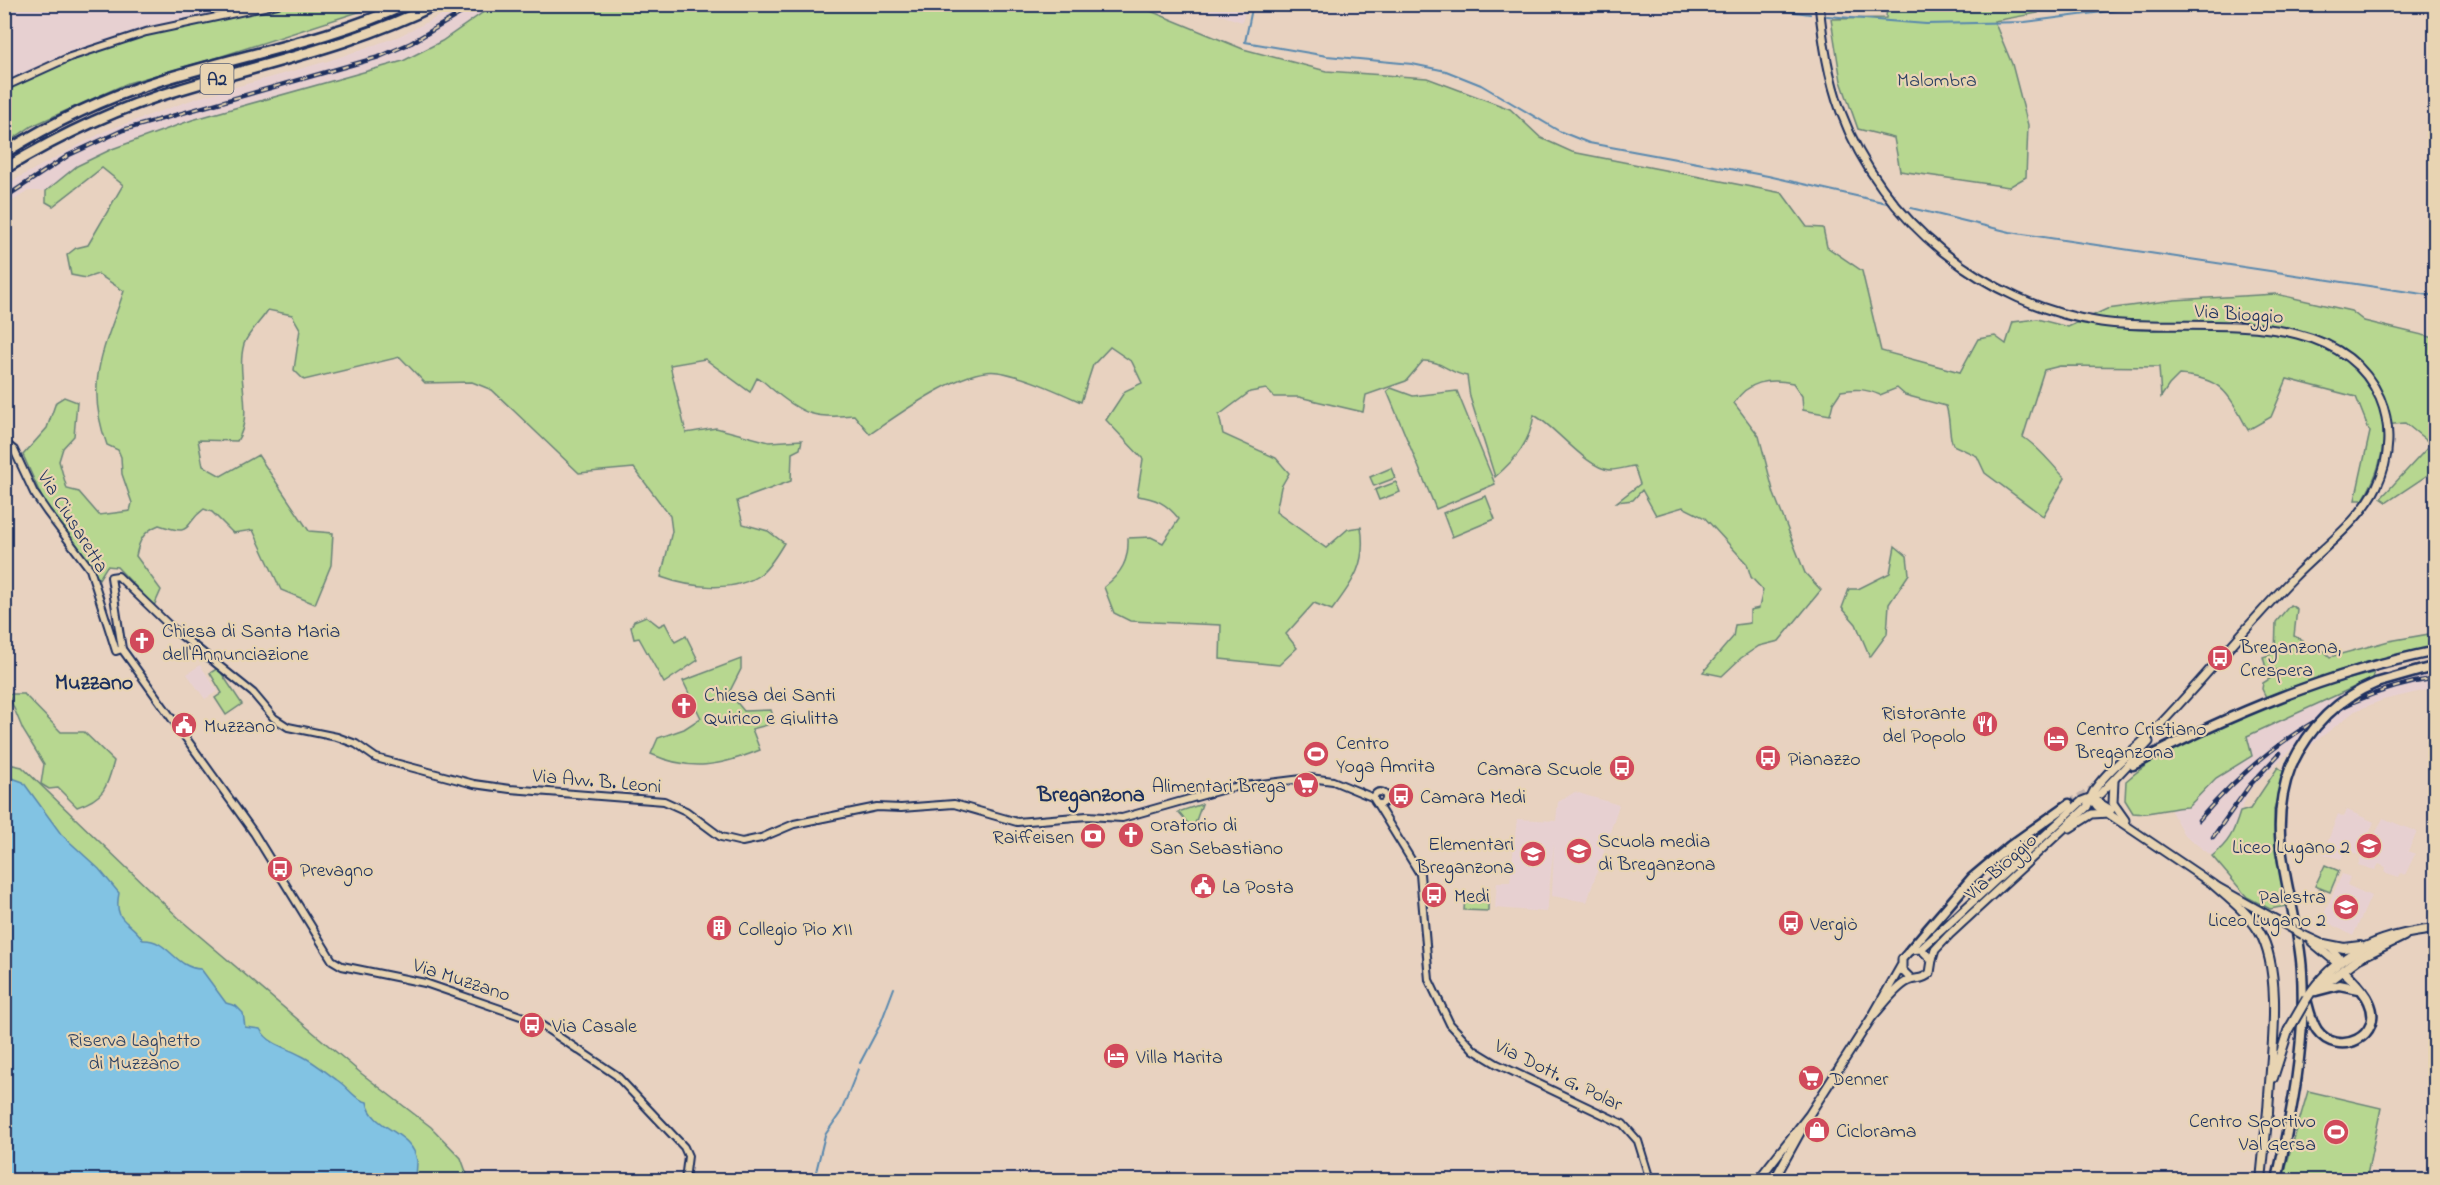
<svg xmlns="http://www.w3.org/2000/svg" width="2440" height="1185" viewBox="0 0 2440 1185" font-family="'Indie Flower',sans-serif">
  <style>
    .built { fill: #e7d0d1 }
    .green { fill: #b7d790; stroke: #698377; stroke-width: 1.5 }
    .water { fill: #82c3e3; stroke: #5988ae; stroke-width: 1.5 }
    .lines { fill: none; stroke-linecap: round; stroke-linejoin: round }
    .stream { stroke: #5988ae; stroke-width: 2 }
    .trunk-tunnel { stroke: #bfb1ac; stroke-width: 8; stroke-dasharray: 8 4; stroke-linecap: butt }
    .tertiary-casing { stroke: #1b2f5e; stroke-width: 10 }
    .secondary-casing { stroke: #1b2f5e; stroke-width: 11 }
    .primary-casing { stroke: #1b2f5e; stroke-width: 12 }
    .trunk-casing { stroke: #1b2f5e; stroke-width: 13 }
    .motorway-casing { stroke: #1b2f5e; stroke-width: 14 }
    .tertiary { stroke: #e8d4b2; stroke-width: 6 }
    .secondary { stroke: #e8d4b2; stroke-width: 7 }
    .primary { stroke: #e8d4b2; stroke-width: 8 }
    .trunk { stroke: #e8d4b2; stroke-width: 8 }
    .motorway { stroke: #e8d4b2; stroke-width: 9 }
    .rail-casing { stroke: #1b2f5e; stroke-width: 4.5 }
    .rail { stroke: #e8d4b2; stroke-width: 2; stroke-dasharray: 7; stroke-linecap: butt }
    .secondary-bridge-casing { stroke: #1b2f5e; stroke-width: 11; stroke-linecap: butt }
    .primary-bridge-casing { stroke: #1b2f5e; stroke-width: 12; stroke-linecap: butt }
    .trunk-bridge-casing { stroke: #1b2f5e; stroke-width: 13; stroke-linecap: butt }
    .secondary-bridge { stroke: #e8d4b2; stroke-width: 7 }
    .primary-bridge { stroke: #e8d4b2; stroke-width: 8 }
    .trunk-bridge { stroke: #e8d4b2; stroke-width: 8 }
    .labels { text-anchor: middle; stroke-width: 4.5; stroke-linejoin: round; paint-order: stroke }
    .shield { fill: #e8d4b2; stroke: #586077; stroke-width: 1.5 }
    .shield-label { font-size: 18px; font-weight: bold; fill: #1b2f5e }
    .park-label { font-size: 20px; fill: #2b4063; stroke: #e8d4b2 }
    .street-label { font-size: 20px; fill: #1b2f5e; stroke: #e8d4b2 }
    .poi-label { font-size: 20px; fill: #1b2f5e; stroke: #e8d4b2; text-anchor: start }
    .quarter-label { font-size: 22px; font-weight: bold; fill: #1b2f5e; stroke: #e8d4b2 }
  </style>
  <rect width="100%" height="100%" fill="#e8d2c0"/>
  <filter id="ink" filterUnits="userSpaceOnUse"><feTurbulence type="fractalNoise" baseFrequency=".0167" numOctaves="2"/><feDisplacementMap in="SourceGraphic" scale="12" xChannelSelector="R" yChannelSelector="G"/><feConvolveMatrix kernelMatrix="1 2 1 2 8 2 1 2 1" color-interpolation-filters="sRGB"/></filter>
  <g filter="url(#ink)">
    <g class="built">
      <polygon points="5,5 278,5 5,87"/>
      <polygon points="462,5 495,5 442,41 403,61 192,120 77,166 46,191 28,191 5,206 5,185 105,131 197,98 328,61 397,37"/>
      <polygon points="1190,5 1247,4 1247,5 1242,22"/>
      <polygon points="200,665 218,691 205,699 187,674"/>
      <polygon points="2435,670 2435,688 2383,700 2355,711 2311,745 2295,746 2251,788 2240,812 2233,835 2225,846 2212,856 2184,835 2169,807 2188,807 2216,778 2251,757 2247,736 2374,678 2378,687"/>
      <polygon points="1575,792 1619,805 1587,902 1552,896 1554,843 1547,912 1495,908 1497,882 1510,882 1517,819 1556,821 1558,802"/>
      <polygon points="2347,810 2374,822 2369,834 2374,837 2383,818 2417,832 2408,851 2415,854 2405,875 2401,873 2399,877 2384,872 2386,867 2379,864 2375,870 2358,865 2361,856 2346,850 2341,859 2323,854 2338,814 2344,817"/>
      <polygon points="2342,874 2350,877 2347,885 2371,896 2353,936 2322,919"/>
    </g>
    <g class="green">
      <path d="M495 4 1136 5 1243 49 1326 71 1427 78 1510 109 1541 138 1572 152 1782 193 1807 227 1823 228 1827 247 1862 271 1881 351 1960 372 1978 339 1995 336 2006 344 2013 322 2037 319 2068 327 2107 309 2174 300 2276 294 2351 311 2364 321 2435 338V470L2387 502 2381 498 2431 444 2405 423 2384 425C2384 454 2378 475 2363 500H2355L2370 432 2356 397 2287 379 2271 417 2248 430C2228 393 2223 378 2179 375L2169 385 2161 397 2159 367 2060 366 2044 370 2023 437C2041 449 2050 463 2065 478L2043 516 1985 473 1977 456 1953 445C1948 433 1951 421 1946 406L1905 395 1897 388 1880 395C1866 389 1856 388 1841 391L1833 403 1830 415 1803 410 1802 396 1793 383C1769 378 1748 381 1734 403L1759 436 1774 494 1805 573 1821 590 1779 641 1759 646 1741 658 1722 676 1703 672 1733 637 1735 625 1750 623V610L1759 608 1763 590 1751 577 1747 564 1705 518 1683 507 1656 515 1642 490 1633 500 1617 502 1640 484 1634 466C1627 467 1618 470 1610 470 1586 468 1556 427 1534 415 1530 442 1516 459 1495 477L1470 397 1467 376C1450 374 1441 360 1423 361L1406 381 1366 395 1363 412 1299 397H1274L1266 389 1250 392 1219 415 1223 434 1276 458 1289 473 1281 487 1276 512 1326 548 1348 529 1361 527C1367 564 1353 582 1332 610L1314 603 1286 634 1297 648 1279 665 1220 659 1221 625 1130 621 1114 613 1104 587C1122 573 1129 560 1128 538L1151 537 1163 543 1179 519C1167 504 1156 498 1137 496L1143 459 1106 420 1125 391 1142 383 1132 362 1110 347 1093 365 1081 402C1057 391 1024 376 998 372 964 366 898 415 870 434L854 415C815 419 803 415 772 389 767 385 765 381 757 378L750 392 705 359 670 365 686 433 716 428 769 442 802 440 800 449 792 453 791 481 737 501 743 524 768 531 784 543C778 553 770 566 762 573 736 594 688 587 661 577L672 531 670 516 634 468 579 473 492 390 472 382 425 383 400 357 304 380 294 370 300 329 292 315 268 310C262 320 248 333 244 344 235 376 255 413 237 441L198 440 203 466 221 476 258 455 309 531 333 533 331 565 315 604 281 590 253 530 233 533 212 512 204 509C181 526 195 537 159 525 144 531 139 540 136 556L161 590 154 606 117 567 107 566 99 579 47 509 23 455 47 428 56 402 64 397 77 402 74 436 63 448 59 461 67 489 79 492 99 515 130 511 132 503 122 474 121 457 118 450 107 445C84 382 104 350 124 291L98 274 86 278 71 275 67 255 76 248 88 245 123 185 102 168 53 206 46 202V191L77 166 112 149 192 120 403 61 442 41Z"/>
      <polygon points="278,5 380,5 216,58 128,83 32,126 5,144 5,87 146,32"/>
      <polygon points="1887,5 2037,5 2038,13 1994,21 2012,64 2028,125 2026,177 2009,187 1900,171 1894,138 1858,129 1841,81 1831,19 1886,18"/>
      <polygon points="1391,388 1413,396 1457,391 1495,484 1436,509 1387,391"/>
      <polygon points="1391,468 1395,478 1374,486 1370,477"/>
      <polygon points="1396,482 1400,492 1379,500 1375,490"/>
      <polygon points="1486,496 1495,519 1452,537 1443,513"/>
      <polygon points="1895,546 1907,556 1909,574 1889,604 1887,634 1870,657 1856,624 1842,608 1849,589 1858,589 1890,573"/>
      <path d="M2290 605 2297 609 2294 636 2302 640V648L2324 651 2330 657 2389 641 2435 633V647C2378 656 2321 676 2266 697L2262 689 2263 683 2282 671 2266 668 2263 657 2275 653 2276 622Z"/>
      <polygon points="646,616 659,626 665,623 675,642 686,636 698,660 664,683 639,638 634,639 631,627 634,621"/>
      <path d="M741 659V669L729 693 744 711 771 710 775 723 752 729 760 750C720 766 691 772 651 754L658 738 684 729 701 718 683 681Z"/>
      <polygon points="218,668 242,704 226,715 215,698 222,693 210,673"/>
      <path d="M2373 673 2374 678 2247 736 2252 756 2216 778 2188 807C2170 807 2149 816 2133 813L2125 800 2126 781C2181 732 2302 690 2373 673Z"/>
      <path d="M8 694H24L61 732H84L114 761C107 787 105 798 77 807L58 788 49 789 41 784 44 764 23 730Z"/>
      <polygon points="4,763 22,767 182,921 362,1074 431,1127 461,1158 469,1180 5,1180"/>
      <path d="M2278 767 2284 772 2274 809 2275 851 2287 906 2270 909 2247 897 2212 856C2229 843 2234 832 2240 812L2250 809Z"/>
      <polygon points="1202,804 1193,829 1178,812"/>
      <polygon points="2325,865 2339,871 2330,892 2315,886"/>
      <polygon points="1465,897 1488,898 1488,911 1464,910"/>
      <polygon points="2308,1091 2381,1108 2366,1180 2282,1180"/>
    </g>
    <path class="water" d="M4 775 23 782 61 834 99 869 119 893C113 924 130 919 143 940 169 939 174 968 201 969L226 1003 236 1006 243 1013 245 1027 260 1029C269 1045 288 1048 302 1056 314 1062 326 1072 337 1080 349 1088 354 1099 367 1102 372 1130 413 1131 417 1161 417 1167 416 1174 416 1180H5Z"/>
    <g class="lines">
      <g class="stream">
        <polyline points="1253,4 1245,42 1327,56 1412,64 1446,71 1481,85 1559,131 1589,143 1768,176 1887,203"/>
        <polyline points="1736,4 1810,14"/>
        <polyline points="1827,16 1926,24 2025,22 2164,4"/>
        <polyline points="1911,208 2010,232 2436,296"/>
        <polyline points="860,1063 880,1025 894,988"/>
        <polyline points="814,1180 825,1135 841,1112 858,1069"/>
      </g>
      <polyline class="trunk-tunnel" points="2069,804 2120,772"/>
      <g class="tertiary-casing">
        <g id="tertiary">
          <polyline points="4,87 70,57 146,32 278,4"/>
          <polyline points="4,442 14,450 34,493 47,512 90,569 116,651 122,649"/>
          <circle cx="1380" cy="798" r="6"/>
          <polyline points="1377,804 1420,874 1429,980 1450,1024 1474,1050 1497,1064 1623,1124 1638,1141 1650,1180"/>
          <polyline points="685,1180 688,1156 684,1147 616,1075 535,1021 425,983 342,966 332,960 254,833 122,649 111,577 118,576 172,628 253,693 274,718 288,727 337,737 356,744 376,758 474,784 510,789 664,801 686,811 721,837 742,842 761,838 794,824 877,807 901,808 954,804 1017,822 1087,816 1122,818 1228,788 1310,778 1333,781 1374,798"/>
        </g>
      </g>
      <g class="secondary-casing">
        <g id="secondary">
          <path d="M1819 4C1823 42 1828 77 1841 112 1882 222 1986 305 2101 322 2186 335 2336 298 2380 398 2392 426 2390 459 2377 486 2360 522 2322 548 2294 577 2246 626 2203 680 2155 730 2136 749 2110 767 2095 789 2091 795 2090 801 2087 807L1949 935 1935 950 1932 960"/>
          <polyline points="2114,781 2113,803 2125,820"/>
          <polyline points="2091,798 2097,806 2214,885 2282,923"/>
          <polyline points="2091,798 2111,810"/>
          <polyline points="2070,828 2092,814 2109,813"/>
          <polyline points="2303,935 2331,948 2341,960"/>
          <polyline points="2312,942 2337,963"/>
          <polyline points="1921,949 2082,801 2100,794 2149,742"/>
          <path d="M1901 966 1872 1017C1883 1006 1894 988 1908 981 1916 977 1922 981 1930 973L1932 960 1921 949 1910 950 1902 959V970L1911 979"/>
          <polyline points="1758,1180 1809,1115 1872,1017"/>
          <polyline points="1774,1180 1801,1131"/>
        </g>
      </g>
      <g class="primary-casing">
        <g id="primary">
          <path d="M2214 885C2230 899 2248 913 2259 931 2285 974 2270 1062 2268 1113"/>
          <polyline points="2324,944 2344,948 2360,946"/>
          <polyline points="2315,991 2359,958 2404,936"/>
          <path d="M2307 998C2336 952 2383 934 2436 929"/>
          <polyline points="2273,1078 2288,1031"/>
          <polyline points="2261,1180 2268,1110"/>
        </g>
      </g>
      <g class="trunk-casing">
        <g id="trunk">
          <polyline points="2376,683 2436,666"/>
          <path d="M2133 765C2230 714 2328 673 2436 651"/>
          <polyline points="1910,950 1972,878 2010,846 2069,804"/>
          <polyline points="2316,991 2339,985 2359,989"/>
          <path d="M2306 999C2309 1010 2311 1021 2317 1030 2338 1059 2385 1036 2369 1002 2364 990 2352 980 2343 970"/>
          <path d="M2277 1180C2292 1111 2306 1044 2302 972 2298 899 2262 840 2291 766"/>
        </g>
      </g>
      <g class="motorway-casing">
        <g id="motorway">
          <path d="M4 153C52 123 104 98 158 81 241 55 327 41 407 4"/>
          <path d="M4 169C59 136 116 108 178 90 265 63 353 46 436 4"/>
        </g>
      </g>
      <use href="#tertiary" class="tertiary"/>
      <use href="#secondary" class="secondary"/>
      <use href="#primary" class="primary"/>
      <use href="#trunk" class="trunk"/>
      <use href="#motorway" class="motorway"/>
      <g class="rail-casing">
        <g id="rail">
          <polyline points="4,198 69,155 123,130 379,57 411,43 476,4"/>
          <path d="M2199 820C2261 748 2340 693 2436 678"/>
          <polyline points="2213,837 2250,785 2280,753"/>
        </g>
      </g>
      <use href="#rail" class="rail"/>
      <g class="secondary-bridge-casing">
        <polyline id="secondary-bridge" points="2282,923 2303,935"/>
      </g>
      <g class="primary-bridge-casing">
        <polyline id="primary-bridge" points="2288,1031 2307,998"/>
      </g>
      <g class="trunk-bridge-casing">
        <path id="trunk-bridge" d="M2291 766C2309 728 2337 699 2376 683"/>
      </g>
      <use href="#secondary-bridge" class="secondary-bridge"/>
      <use href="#primary-bridge" class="primary-bridge"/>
      <use href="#trunk-bridge" class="trunk-bridge"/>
    </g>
  </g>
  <defs>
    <g id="church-disc" transform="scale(1.35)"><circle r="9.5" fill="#d1495b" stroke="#e8d4b2"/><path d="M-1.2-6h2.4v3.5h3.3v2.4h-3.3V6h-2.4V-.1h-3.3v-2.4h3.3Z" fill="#fff"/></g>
    <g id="bus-disc" transform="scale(1.35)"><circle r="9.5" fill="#d1495b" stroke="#e8d4b2"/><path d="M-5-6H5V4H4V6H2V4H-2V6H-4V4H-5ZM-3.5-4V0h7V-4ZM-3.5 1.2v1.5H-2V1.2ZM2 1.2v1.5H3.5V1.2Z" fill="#fff"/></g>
    <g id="restaurant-disc" transform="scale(1.35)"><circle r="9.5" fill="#d1495b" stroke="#e8d4b2"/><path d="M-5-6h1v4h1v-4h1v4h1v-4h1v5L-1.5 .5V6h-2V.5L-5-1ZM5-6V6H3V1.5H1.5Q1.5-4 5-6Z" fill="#fff"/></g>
    <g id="civic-disc" transform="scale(1.35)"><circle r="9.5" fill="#d1495b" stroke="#e8d4b2"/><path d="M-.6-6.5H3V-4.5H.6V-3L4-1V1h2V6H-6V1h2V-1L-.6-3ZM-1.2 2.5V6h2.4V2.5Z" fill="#fff"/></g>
    <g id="hotel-disc" transform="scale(1.35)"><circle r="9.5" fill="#d1495b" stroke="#e8d4b2"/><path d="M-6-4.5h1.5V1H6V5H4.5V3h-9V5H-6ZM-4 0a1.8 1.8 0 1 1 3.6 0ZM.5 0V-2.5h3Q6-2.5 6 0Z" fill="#fff"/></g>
    <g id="stadium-disc" transform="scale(1.35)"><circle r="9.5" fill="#d1495b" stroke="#e8d4b2"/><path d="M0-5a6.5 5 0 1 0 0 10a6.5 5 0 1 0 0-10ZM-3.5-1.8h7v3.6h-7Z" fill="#fff"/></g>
    <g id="supermarket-disc" transform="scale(1.35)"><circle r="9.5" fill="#d1495b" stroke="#e8d4b2"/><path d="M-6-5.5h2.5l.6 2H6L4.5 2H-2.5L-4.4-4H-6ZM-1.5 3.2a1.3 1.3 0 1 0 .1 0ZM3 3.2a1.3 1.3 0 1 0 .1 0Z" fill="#fff"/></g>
    <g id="bank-disc" transform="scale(1.35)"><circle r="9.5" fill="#d1495b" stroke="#e8d4b2"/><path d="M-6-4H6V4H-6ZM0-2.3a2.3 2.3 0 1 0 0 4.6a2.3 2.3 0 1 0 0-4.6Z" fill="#fff"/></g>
    <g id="school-disc" transform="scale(1.35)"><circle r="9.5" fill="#d1495b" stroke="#e8d4b2"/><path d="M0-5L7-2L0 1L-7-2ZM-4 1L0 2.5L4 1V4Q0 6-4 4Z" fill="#fff"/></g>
    <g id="building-disc" transform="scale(1.35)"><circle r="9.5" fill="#d1495b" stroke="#e8d4b2"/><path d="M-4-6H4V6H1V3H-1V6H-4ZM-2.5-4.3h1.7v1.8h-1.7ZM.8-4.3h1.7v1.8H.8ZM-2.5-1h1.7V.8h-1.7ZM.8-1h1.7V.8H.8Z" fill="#fff"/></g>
    <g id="shop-disc" transform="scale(1.35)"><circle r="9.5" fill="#d1495b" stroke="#e8d4b2"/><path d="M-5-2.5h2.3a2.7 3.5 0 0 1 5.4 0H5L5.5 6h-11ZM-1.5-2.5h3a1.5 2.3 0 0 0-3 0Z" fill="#fff"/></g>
  </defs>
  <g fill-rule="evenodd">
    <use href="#church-disc" x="142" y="641"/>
    <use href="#bus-disc" x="2220" y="658"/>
    <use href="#church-disc" x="684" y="706"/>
    <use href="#restaurant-disc" x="1985" y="724"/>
    <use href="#civic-disc" x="184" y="725"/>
    <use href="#hotel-disc" x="2056" y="739"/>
    <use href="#stadium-disc" x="1316" y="754"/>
    <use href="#bus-disc" x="1768" y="758"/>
    <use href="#bus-disc" x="1622" y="768"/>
    <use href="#supermarket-disc" x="1306" y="785"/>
    <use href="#bus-disc" x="1401" y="796"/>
    <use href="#church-disc" x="1131" y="835"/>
    <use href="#bank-disc" x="1093" y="836"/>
    <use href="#school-disc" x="2369" y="846"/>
    <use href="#school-disc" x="1579" y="851"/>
    <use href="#school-disc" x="1533" y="854"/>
    <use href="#bus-disc" x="280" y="869"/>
    <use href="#civic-disc" x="1203" y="886"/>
    <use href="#bus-disc" x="1434" y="895"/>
    <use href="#school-disc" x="2346" y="907"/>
    <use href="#bus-disc" x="1791" y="923"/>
    <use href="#building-disc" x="719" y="928"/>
    <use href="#bus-disc" x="532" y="1025"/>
    <use href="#hotel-disc" x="1116" y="1056"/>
    <use href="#supermarket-disc" x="1811" y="1078"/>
    <use href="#shop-disc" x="1817" y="1130"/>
    <use href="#stadium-disc" x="2336" y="1132"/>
  </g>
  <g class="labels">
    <rect class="shield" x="200.5" y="64" width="33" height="30" rx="4.5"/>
    <g class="shield-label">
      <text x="217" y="85">A2</text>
    </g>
    <g class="park-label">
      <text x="1937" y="86">Malombra</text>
      <text x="134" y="1046">Riserva Laghetto<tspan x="134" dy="23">di Muzzano</tspan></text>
    </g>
    <g class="street-label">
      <text transform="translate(2239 313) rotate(4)" y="7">Via Bioggio</text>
      <text transform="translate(74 521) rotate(58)" y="7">Via Ciusaretta</text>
      <text transform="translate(597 780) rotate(5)" y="7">Via Avv. B. Leoni</text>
      <text transform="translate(2000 866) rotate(-42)" y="7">Via Bioggio</text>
      <text transform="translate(462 979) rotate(18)" y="7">Via Muzzano</text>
      <text transform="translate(1559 1074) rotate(26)" y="7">Via Dott. G. Polar</text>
    </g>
    <g class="poi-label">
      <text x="162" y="637">Chiesa di Santa Maria<tspan x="162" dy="23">dell'Annunciazione</tspan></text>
      <text x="2240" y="653">Breganzona,<tspan x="2240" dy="23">Crespera</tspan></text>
      <text x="704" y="701">Chiesa dei Santi<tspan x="704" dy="23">Quirico e Giulitta</tspan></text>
      <text x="1966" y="719" text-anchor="end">Ristorante<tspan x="1966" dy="23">del Popolo</tspan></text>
      <text x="204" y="732">Muzzano</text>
      <text x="2076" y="735">Centro Cristiano<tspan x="2076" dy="23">Breganzona</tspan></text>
      <text x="1336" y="749">Centro<tspan x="1336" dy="23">Yoga Amrita</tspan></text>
      <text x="1788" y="765">Pianazzo</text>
      <text x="1602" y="775" text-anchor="end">Camara Scuole</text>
      <text x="1286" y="792" text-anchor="end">Alimentari Brega</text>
      <text x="1420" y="803">Camara Medi</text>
      <text x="1150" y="831">Oratorio di<tspan x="1150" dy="23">San Sebastiano</tspan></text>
      <text x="1074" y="843" text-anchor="end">Raiffeisen</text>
      <text x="1598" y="847">Scuola media<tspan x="1598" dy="23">di Breganzona</tspan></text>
      <text x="1514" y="850" text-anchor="end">Elementari<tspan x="1514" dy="23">Breganzona</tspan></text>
      <text x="2350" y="853" text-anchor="end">Liceo Lugano 2</text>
      <text x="300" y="876">Prevagno</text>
      <text x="1222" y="893">La Posta</text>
      <text x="1454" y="902">Medi</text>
      <text x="2326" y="903" text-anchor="end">Palestra<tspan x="2326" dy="23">Liceo Lugano 2</tspan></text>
      <text x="1810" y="930">Vergiò</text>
      <text x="738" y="935">Collegio Pio XII</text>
      <text x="552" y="1032">Via Casale</text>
      <text x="1136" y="1063">Villa Marita</text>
      <text x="1830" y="1085">Denner</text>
      <text x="2316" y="1127" text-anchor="end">Centro Sportivo<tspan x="2316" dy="23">Val Gersa</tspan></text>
      <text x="1836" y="1137">Ciclorama</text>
    </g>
    <g class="quarter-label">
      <text x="94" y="689">Muzzano</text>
      <text x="1091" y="801">Breganzona</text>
    </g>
  </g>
  <rect width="2440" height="1185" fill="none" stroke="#e8d4b2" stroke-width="24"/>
  <rect x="12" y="12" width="2416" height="1161" fill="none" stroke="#1b2f5e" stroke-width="2" filter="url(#ink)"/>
</svg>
